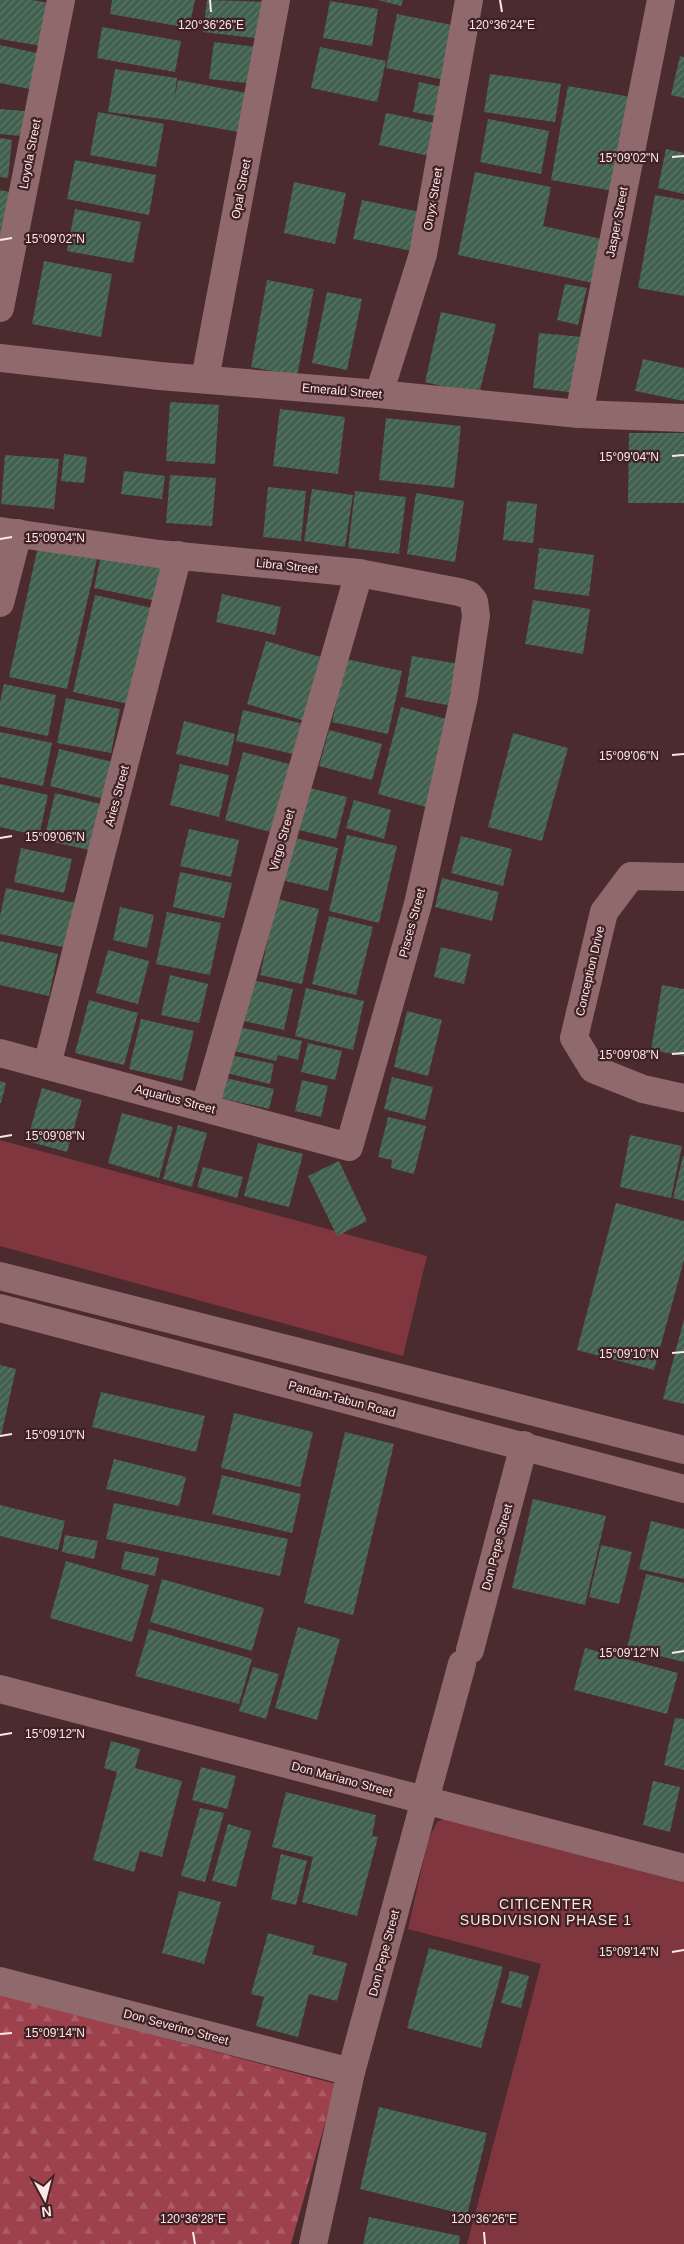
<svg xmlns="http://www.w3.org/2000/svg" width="684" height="2244" viewBox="0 0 684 2244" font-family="Arial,sans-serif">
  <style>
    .green { fill: #80363f }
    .forest { fill: url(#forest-firs) }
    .building { fill: url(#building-hatch) }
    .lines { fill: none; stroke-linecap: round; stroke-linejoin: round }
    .minor { stroke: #8f696b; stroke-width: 28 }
    .ticks { fill: none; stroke: #fde7e8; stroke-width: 2 }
    .labels { text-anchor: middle; stroke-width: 4.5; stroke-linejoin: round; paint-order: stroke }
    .street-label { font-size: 12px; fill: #fde7e8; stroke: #402124 }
    .neighbourhood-label { font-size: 14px; letter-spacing: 1px; fill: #fde7e8; stroke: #402124 }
    .ticks-label { font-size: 12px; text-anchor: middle; fill: #fde7e8; stroke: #402124; stroke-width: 4.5; stroke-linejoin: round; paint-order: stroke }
  </style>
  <defs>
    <pattern id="forest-firs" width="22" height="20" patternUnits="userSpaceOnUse" patternTransform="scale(1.25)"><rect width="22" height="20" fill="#9d414d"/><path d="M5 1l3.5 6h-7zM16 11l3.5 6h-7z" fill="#ac5c67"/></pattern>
    <pattern id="building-hatch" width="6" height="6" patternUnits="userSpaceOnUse" patternTransform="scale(1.25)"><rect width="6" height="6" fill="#41614e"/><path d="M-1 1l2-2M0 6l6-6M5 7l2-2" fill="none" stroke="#5d7868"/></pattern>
  </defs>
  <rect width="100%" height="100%" fill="#4b2b2d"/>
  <g class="green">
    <polygon points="0,1140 427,1256 403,1356 0,1246"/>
    <polygon points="446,1818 684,1879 684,2244 467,2244 541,1964 408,1929 428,1840 437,1822"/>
  </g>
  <polygon class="forest" points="0,1994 336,2084 291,2244 0,2244"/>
  <g class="building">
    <polygon points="0,0 32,0 55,4 47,47 0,39"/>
    <polygon points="112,0 195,0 189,28 110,14"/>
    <polygon points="207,0 268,2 263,39 203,32"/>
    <polygon points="378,0 403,0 401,6"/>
    <polygon points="330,1 378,9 372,46 323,38"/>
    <polygon points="397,14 457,26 445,80 386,68"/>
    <polygon points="102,27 181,41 175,72 97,58"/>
    <polygon points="214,42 259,47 255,84 209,79"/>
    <polygon points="0,45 46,55 39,91 0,83"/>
    <polygon points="320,47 386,61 377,102 311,88"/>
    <polygon points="680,56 684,57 684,98 671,95"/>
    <polygon points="115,69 177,78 174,101 178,80 258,95 250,134 171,120 108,112"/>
    <polygon points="490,74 561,84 555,122 484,112"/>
    <polygon points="419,82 447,88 441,117 413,112"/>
    <polygon points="568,86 637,98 619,192 551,180"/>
    <polygon points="0,109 36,112 33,137 0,134"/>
    <polygon points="98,112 164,124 156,167 90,155"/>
    <polygon points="386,113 441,124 434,157 379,145"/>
    <polygon points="488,119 549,131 541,174 480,162"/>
    <polygon points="0,138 12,140 8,178 0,177"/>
    <polygon points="666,149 684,153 684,194 658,188"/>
    <polygon points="75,160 156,175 149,215 67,199"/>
    <polygon points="475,172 551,187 543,226 602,239 593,283 458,255"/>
    <polygon points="294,182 346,193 335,244 284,233"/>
    <polygon points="0,190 15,193 0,240"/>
    <polygon points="655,195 684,200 684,296 638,288"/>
    <polygon points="362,200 425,213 417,252 353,239"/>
    <polygon points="75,209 141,222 133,263 67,251"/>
    <polygon points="44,261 112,274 101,337 32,324"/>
    <polygon points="267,280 314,289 297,376 251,367"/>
    <polygon points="565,284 587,288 578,325 557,320"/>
    <polygon points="327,292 362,299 347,370 312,363"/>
    <polygon points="441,312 496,324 479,395 425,382"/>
    <polygon points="539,333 583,337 577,393 533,388"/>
    <polygon points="643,359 684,368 684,401 635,391"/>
    <polygon points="170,402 219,405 215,464 166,461"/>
    <polygon points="280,409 345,417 338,474 273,466"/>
    <polygon points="386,418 461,426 454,488 379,480"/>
    <polygon points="629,433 684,433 684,503 628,503"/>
    <polygon points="64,454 87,457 84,483 61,481"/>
    <polygon points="5,455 59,459 54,509 1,504"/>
    <polygon points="124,471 165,476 162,499 121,494"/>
    <polygon points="170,475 216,478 212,526 166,523"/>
    <polygon points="268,487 306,491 301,541 263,537"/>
    <polygon points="312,489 353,495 345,547 304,541"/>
    <polygon points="355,491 406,497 399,554 348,548"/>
    <polygon points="416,493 464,501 455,562 407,554"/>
    <polygon points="507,501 537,504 533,543 503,540"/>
    <polygon points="38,546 97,559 67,689 9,677"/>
    <polygon points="539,548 594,555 589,596 534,589"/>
    <polygon points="102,551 170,565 162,602 94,588"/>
    <polygon points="222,594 281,607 275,635 216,622"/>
    <polygon points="95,595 156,609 133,705 73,692"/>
    <polygon points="533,600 590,609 583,654 525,644"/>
    <polygon points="266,641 324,658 305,721 247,704"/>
    <polygon points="412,656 465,665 457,707 405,697"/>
    <polygon points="346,659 402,671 388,734 332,722"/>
    <polygon points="4,684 56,695 48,736 0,726 0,702"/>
    <polygon points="66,698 120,709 111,753 57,743"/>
    <polygon points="401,707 454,721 430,808 378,794"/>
    <polygon points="243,710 309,725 302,756 236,741"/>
    <polygon points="184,721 235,734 228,766 176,754"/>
    <polygon points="329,730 382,744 372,780 319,766"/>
    <polygon points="0,732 52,743 43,786 0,777"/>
    <polygon points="513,733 568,748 542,841 488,827"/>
    <polygon points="59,749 121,764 112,801 50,786"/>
    <polygon points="243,752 297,766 278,834 225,820"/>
    <polygon points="180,764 229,775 219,817 170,805"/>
    <polygon points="0,784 48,795 39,836 0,827"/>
    <polygon points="301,786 347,797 336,839 291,828"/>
    <polygon points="55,793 109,806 98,852 44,840"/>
    <polygon points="354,800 391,810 384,839 346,828"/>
    <polygon points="189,829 239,840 231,877 180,866"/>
    <polygon points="347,835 397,846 379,923 329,911"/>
    <polygon points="461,836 512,849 503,886 451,873"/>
    <polygon points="291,837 338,848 328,891 281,880"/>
    <polygon points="21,848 72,859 64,893 14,882"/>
    <polygon points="180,872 232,883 224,918 173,907"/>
    <polygon points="442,878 499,892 492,921 435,907"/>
    <polygon points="6,888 76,903 67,948 0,934 0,916"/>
    <polygon points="277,899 319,909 302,984 260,975"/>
    <polygon points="120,907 154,915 147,948 113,940"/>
    <polygon points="167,912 221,923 210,975 156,964"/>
    <polygon points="329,916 373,927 356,995 312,984"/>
    <polygon points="0,941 58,954 49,996 0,985"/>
    <polygon points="441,947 471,954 464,984 434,977"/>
    <polygon points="108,950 149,961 138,1004 96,993"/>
    <polygon points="170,975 208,984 199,1023 161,1015"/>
    <polygon points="249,979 293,989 284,1030 239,1020"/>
    <polygon points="662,985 684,989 684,1056 651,1050"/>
    <polygon points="306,988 364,1001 353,1050 295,1036"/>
    <polygon points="89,1000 138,1013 124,1065 75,1053"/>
    <polygon points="407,1011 442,1020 428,1076 394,1067"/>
    <polygon points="141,1019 194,1031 182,1081 129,1069"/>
    <polygon points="239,1027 302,1041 298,1060 278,1055 276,1061 234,1051"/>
    <polygon points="308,1043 342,1051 335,1080 301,1072"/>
    <polygon points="231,1055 274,1064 270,1084 227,1073"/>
    <polygon points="392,1077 433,1087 425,1120 384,1109"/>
    <polygon points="226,1078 274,1089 269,1109 221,1098"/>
    <polygon points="302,1080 328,1086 321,1117 295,1111"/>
    <polygon points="0,1081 6,1083 1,1103 0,1103"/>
    <polygon points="42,1088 82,1100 67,1152 27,1141"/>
    <polygon points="122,1113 173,1127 159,1178 108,1163"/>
    <polygon points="388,1117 426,1126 414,1174 391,1168 392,1160 378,1157"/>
    <polygon points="178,1125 207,1133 192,1187 163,1179"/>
    <polygon points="630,1135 682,1146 671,1198 620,1187"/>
    <polygon points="258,1143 303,1154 289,1207 244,1196"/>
    <polygon points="683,1156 684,1156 684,1201 673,1198"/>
    <polygon points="339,1161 367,1221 337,1236 308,1176"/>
    <polygon points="203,1167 243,1177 237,1198 197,1187"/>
    <polygon points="616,1203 684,1221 684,1260 654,1370 577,1350"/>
    <polygon points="684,1319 684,1404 663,1399"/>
    <polygon points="0,1365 16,1369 1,1436 0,1435"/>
    <polygon points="101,1392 205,1416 196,1452 92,1427"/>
    <polygon points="234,1413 313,1432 300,1487 221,1468"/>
    <polygon points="345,1432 394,1444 353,1615 304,1603"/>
    <polygon points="114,1459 186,1477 179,1506 106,1489"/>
    <polygon points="222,1475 301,1494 292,1533 212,1514"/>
    <polygon points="533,1499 606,1516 585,1605 512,1588"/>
    <polygon points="114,1503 288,1539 280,1576 106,1539"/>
    <polygon points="0,1505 65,1521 58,1550 0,1536"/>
    <polygon points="651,1521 684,1529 684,1579 639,1569"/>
    <polygon points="65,1535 98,1541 94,1559 62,1552"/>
    <polygon points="601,1545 632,1552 619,1604 589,1597"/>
    <polygon points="125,1551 159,1558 155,1576 121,1569"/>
    <polygon points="66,1561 149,1585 132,1642 50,1618"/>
    <polygon points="646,1574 684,1583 684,1662 627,1648"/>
    <polygon points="162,1579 264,1608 252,1651 150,1622"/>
    <polygon points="298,1627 340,1639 317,1720 275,1708"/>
    <polygon points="149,1629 252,1659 239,1704 135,1676"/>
    <polygon points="585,1648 678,1673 667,1714 574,1690"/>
    <polygon points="253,1667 279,1674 266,1719 239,1711"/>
    <polygon points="675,1718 684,1719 684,1770 664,1765"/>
    <polygon points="111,1741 140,1749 135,1768 182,1781 162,1857 140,1851 134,1872 93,1860 117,1772 104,1768"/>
    <polygon points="201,1767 236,1776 227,1809 192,1800"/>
    <polygon points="653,1781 680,1787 670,1832 643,1825"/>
    <polygon points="286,1792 376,1815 372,1836 378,1837 357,1916 302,1902 313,1857 272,1847"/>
    <polygon points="200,1808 224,1813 205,1882 181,1876"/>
    <polygon points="228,1824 251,1831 236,1887 212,1881"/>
    <polygon points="281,1854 307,1861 296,1905 271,1899"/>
    <polygon points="179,1891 221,1902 204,1964 162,1953"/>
    <polygon points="268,1933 315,1946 312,1954 347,1963 337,2001 309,1994 298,2037 256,2026 264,1997 251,1994"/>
    <polygon points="429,1948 503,1967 481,2048 407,2028"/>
    <polygon points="510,1971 529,1976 521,2008 501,2003"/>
    <polygon points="379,2107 487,2133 467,2215 360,2189"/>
    <polygon points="369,2217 460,2236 459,2244 363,2244"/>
  </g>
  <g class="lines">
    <g class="minor">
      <polyline points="0,308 61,0"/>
      <polyline points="0,358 160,376 379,394 579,414 684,418"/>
      <polyline points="205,379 276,0"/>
      <polyline points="379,394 423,254 469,0"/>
      <polyline points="579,414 661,0"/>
      <polyline points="0,531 159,554 359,573 459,592 469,595 474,601 476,616 464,697 418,904 349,1147 0,1053"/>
      <polyline points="0,603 18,533"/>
      <polyline points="684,877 631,876 604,912 574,1038 593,1069 643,1089 684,1098"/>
      <polyline points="47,1065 178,555"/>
      <polyline points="205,1107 359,573"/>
      <polyline points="0,1276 684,1450"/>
      <polyline points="0,1308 684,1489"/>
      <polyline points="470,1650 524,1445"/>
      <polyline points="0,1689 684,1868"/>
      <polyline points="0,1981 351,2072"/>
      <polyline points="313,2244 351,2072 462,1664"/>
    </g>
  </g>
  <path class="ticks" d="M210 0 211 12M500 0 502 12M672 157 684 156M0 240 12 238M672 456 684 455M0 539 12 537M672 755 684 754M0 838 12 836M672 1054 684 1053M0 1137 12 1135M672 1353 684 1352M0 1436 12 1434M672 1653 684 1651M0 1735 12 1733M672 1952 684 1950M0 2034 12 2033M193 2232 195 2244M484 2232 485 2244"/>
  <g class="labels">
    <g class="street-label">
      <text transform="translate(30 154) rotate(-79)" y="4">Loyola Street</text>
      <text transform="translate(241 189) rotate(-79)" y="4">Opal Street</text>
      <text transform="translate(433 199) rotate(-80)" y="4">Onyx Street</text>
      <text transform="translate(617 222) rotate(-79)" y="4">Jasper Street</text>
      <text transform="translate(342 391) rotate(5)" y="4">Emerald Street</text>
      <text transform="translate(287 566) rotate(6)" y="4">Libra Street</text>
      <text transform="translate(117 796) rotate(-75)" y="4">Aries Street</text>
      <text transform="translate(282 840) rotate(-74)" y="4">Virgo Street</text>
      <text transform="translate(412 923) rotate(-75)" y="4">Pisces Street</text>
      <text transform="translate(590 971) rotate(-77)" y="4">Conception Drive</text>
      <text transform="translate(175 1099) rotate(15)" y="4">Aquarius Street</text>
      <text transform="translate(342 1399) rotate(15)" y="4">Pandan-Tabun Road</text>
      <text transform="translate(497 1547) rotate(-75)" y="4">Don Pepe Street</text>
      <text transform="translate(342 1779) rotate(15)" y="4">Don Mariano Street</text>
      <text transform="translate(384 1953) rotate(-75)" y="4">Don Pepe Street</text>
      <text transform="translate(176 2027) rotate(15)" y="4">Don Severino Street</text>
    </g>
    <g class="neighbourhood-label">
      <text x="546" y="1909">CITICENTER<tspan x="546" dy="16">SUBDIVISION PHASE 1</tspan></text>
    </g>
  </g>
  <g class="ticks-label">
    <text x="502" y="29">120°36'24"E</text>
    <text x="211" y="29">120°36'26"E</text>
    <text x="629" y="162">15°09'02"N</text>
    <text x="55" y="243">15°09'02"N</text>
    <text x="629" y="461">15°09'04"N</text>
    <text x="55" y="542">15°09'04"N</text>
    <text x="629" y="760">15°09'06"N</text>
    <text x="55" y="841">15°09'06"N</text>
    <text x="629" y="1059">15°09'08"N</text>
    <text x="55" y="1140">15°09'08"N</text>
    <text x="629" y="1358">15°09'10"N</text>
    <text x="55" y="1439">15°09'10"N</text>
    <text x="629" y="1657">15°09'12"N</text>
    <text x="55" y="1738">15°09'12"N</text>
    <text x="629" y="1956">15°09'14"N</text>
    <text x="55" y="2037">15°09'14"N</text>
    <text x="193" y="2223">120°36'28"E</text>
    <text x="484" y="2223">120°36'26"E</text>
  </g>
  <g transform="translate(45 2199) rotate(173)" stroke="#402124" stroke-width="4" paint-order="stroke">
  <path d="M0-4L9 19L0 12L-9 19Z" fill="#fde7e8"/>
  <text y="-8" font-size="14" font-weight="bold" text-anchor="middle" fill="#fde7e8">N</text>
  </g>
</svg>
